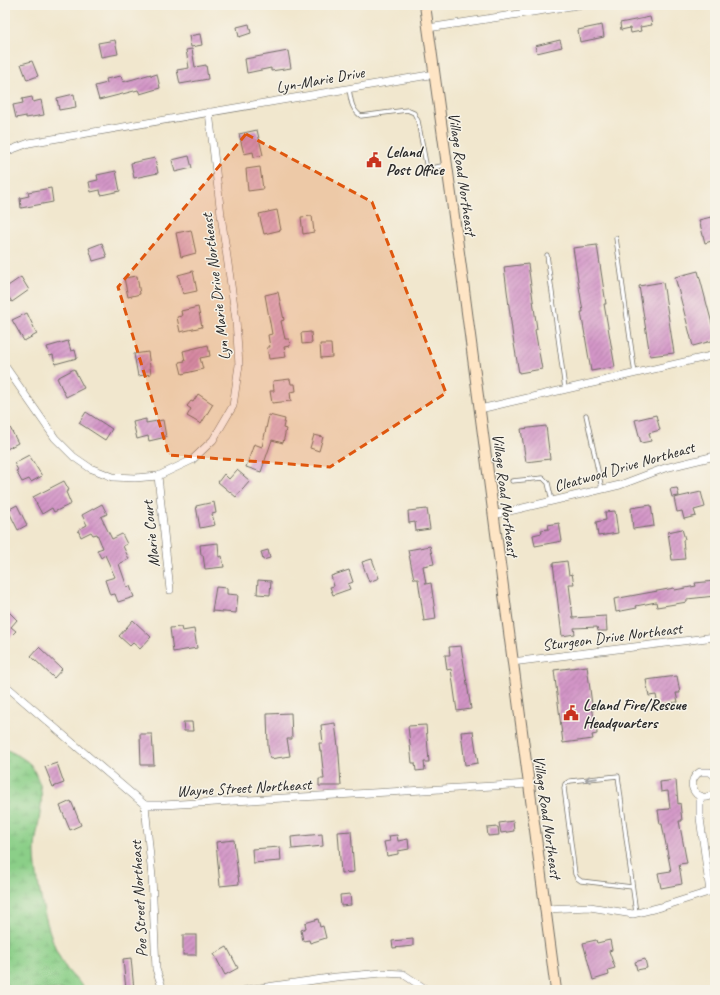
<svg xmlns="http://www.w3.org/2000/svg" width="720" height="995" viewBox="0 0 720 995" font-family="Caveat,sans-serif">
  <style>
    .wetland { fill: url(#wetland-marsh); stroke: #5b7d5a }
    .building { fill: url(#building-hatch) }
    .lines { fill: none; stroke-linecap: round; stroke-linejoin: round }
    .service-casing { stroke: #706d64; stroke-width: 5 }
    .minor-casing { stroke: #706d64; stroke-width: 8 }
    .secondary-casing { stroke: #706d64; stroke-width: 12 }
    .service { stroke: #fff; stroke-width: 3.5 }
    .minor { stroke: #fff; stroke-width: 7 }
    .secondary { stroke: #fee5c5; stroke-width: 10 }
    .oneway { stroke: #a0a0a0 }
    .marked { fill: #df570e; fill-opacity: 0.2; stroke: #df570e; stroke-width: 3; stroke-dasharray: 8 5; stroke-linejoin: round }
    .labels { text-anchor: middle; stroke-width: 3; stroke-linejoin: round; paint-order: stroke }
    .street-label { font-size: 16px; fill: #2b2b2b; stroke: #f7f3e8 }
    .poi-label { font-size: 16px; font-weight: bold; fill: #2b2b2b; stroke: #f7f3e8; text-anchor: start }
  </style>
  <defs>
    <pattern id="wetland-marsh" width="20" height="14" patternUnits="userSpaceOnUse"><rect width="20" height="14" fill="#8bcf88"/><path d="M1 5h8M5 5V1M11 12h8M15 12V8" fill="none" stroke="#78b276"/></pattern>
    <pattern id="building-hatch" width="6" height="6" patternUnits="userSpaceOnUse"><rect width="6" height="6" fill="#d395c7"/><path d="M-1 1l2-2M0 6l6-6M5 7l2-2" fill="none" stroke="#ab7aa2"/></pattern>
  </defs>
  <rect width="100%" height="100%" fill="#f7f3e8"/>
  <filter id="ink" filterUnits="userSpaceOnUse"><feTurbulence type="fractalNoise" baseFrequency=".025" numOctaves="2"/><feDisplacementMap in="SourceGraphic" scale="8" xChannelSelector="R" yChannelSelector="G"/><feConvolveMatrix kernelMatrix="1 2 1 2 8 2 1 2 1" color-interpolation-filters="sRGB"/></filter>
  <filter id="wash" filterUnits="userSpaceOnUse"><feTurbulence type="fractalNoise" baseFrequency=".012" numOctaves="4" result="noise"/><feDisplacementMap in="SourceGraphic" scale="16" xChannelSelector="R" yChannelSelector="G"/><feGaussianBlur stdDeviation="0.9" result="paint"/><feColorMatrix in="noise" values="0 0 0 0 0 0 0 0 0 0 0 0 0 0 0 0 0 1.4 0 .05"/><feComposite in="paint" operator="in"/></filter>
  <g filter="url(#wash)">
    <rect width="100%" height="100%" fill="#f1e7ce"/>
    <path class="wetland" d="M5 749C12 752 26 759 31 765 34 770 38 779 40 785 45 800 36 831 35 848 34 875 48 940 63 963 69 974 78 981 87 990H5Z"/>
    <g id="blocks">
      <g class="building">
        <polygon points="650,17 652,25 640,27 641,31 631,33 630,28 621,30 620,23"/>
        <polygon points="249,24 251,33 239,37 237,27"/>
        <polygon points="602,25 604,37 580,42 578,30"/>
        <polygon points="200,34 202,45 191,47 189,36"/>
        <polygon points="115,40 118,54 101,57 98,43"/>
        <polygon points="560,40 562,47 537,53 535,46"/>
        <polygon points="192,49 195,67 206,65 208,79 180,84 177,70 189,68 186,50"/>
        <polygon points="288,51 291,68 271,71 271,68 247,73 245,59"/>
        <polygon points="32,61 38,76 27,80 21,64"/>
        <polygon points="151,74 151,76 157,74 160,88 140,94 138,90 99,100 95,86 107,83 106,79 121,76 123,82"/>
        <polygon points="74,94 76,107 59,110 57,98"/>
        <polygon points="32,97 33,102 41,100 44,115 26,118 26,116 16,118 13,105 23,103 22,99"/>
        <polygon points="257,130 263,155 254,157 253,152 244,154 239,134"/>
        <polygon points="189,156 192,168 175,172 172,160"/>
        <polygon points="155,158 158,173 134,178 131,163"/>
        <polygon points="260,167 263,189 248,191 246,169"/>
        <polygon points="116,171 120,191 101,195 100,190 91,192 89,182 98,180 97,175"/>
        <polygon points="51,188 53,202 21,208 20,198 29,196 28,192"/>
        <polygon points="277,210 281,230 264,234 259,214"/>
        <polygon points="312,216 314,232 303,234 301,217"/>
        <polygon points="715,216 715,240 705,243 699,220"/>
        <polygon points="191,230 196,253 181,257 176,233"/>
        <polygon points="102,243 107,257 93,261 89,248"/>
        <polygon points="597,245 606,304 604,304 615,367 591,371 581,312 583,312 573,248"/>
        <polygon points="528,264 537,329 535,330 542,369 519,373 513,338 504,267"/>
        <polygon points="193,271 197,291 183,294 178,275"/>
        <polygon points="698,271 715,335 715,340 693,346 675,277"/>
        <polygon points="137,276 140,294 128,297 124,278"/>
        <polygon points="21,277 29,290 12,302 8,296 5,298 5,288"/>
        <polygon points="663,282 674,353 650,356 639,286"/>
        <polygon points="278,292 284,320 281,321 285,339 289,339 290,346 284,347 286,357 269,359 267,347 270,347 268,335 272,334 265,295"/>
        <polygon points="198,307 202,327 180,332 177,317 182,316 181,311"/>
        <polygon points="27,313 37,334 24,341 12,320"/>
        <polygon points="311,332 312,343 302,344 301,333"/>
        <polygon points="68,341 71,351 75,350 77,358 55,364 53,355 50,356 47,347"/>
        <polygon points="320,344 331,344 332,357 321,358"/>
        <polygon points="208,345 210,356 200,358 203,369 182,374 179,362 185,361 183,351"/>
        <polygon points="148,352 151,374 138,376 134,354"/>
        <polygon points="74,369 84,388 66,397 57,378"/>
        <polygon points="290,379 291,384 295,384 296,391 290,392 291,401 272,403 270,391 274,391 273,381"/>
        <polygon points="198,394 213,404 201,424 187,416 191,409 187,406 191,401 193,402"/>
        <polygon points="86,412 112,429 105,440 79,423"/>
        <polygon points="269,415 285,419 283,428 286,429 283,443 272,440 261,472 246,467 254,444 262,447"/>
        <polygon points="656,415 660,430 649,433 651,441 641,443 635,420"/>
        <polygon points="5,418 18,443 5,450"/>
        <polygon points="146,419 146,423 163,420 166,437 149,441 148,436 137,439 133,422"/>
        <polygon points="546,426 550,459 526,462 521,429"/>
        <polygon points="314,435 323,437 319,451 310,448"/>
        <polygon points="29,455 42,476 31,482 29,479 22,482 16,471 18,470 14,463"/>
        <polygon points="237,470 250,481 236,497 218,482 224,474 229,479"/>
        <polygon points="64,481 69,490 66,492 71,504 54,512 52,508 42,514 33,497"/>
        <polygon points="677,488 679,496 672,497 670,489"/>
        <polygon points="701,492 705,507 694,510 696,516 684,519 682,511 677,512 674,498"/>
        <polygon points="214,502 216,513 212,514 215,525 200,528 196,506"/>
        <polygon points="102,504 107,514 101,517 112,539 122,534 127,544 123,546 129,559 119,564 127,587 130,586 134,597 118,602 115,594 110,595 105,580 115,577 105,555 101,558 97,550 103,548 97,534 93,535 91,532 81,537 78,530 87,525 82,515"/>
        <polygon points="17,505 27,525 18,530 8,510"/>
        <polygon points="651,505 654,526 633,529 631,508"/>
        <polygon points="427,509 430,529 416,531 415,522 409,523 408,511"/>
        <polygon points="615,511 618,533 598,536 596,522 606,520 605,512"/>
        <polygon points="559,523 562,541 535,546 533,535 542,533 541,530 549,529 548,525"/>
        <polygon points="682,529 685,539 683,540 685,559 672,560 668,532"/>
        <polygon points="218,543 219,557 222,556 224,567 205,569 203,555 201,555 200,545"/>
        <polygon points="430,546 434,564 423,566 426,584 431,583 436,619 424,621 418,579 414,579 408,550"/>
        <polygon points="268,550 270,558 263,560 261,552"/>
        <polygon points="372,559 379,578 369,582 362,562"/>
        <polygon points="567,561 569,575 572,574 574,584 569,584 573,618 606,616 607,631 598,631 597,627 574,628 575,634 562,636 553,563"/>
        <polygon points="349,570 353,582 348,584 350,589 333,595 330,587 334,586 331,576"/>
        <polygon points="258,580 271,581 270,595 257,594"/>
        <polygon points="715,581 715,596 687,599 687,602 657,607 656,602 636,606 637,608 616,612 614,599 674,588 675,590 696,586 695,583"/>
        <polygon points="216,587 227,588 227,594 238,595 236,613 212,611"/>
        <polygon points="9,612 17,620 11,627 16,631 5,642 5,616"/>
        <polygon points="133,620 151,637 140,649 133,643 130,646 119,636"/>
        <polygon points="181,627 182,631 194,629 197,648 173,652 170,628"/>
        <polygon points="461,646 471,709 457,711 451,669 447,670 445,655 450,655 449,647"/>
        <polygon points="39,647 62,669 54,678 31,656"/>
        <polygon points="587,666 594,720 596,720 597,734 592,735 593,739 563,743 554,670"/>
        <polygon points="677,676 680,693 676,693 678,702 658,705 656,695 649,696 646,680"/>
        <polygon points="291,713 292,739 287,739 290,756 270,759 268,747 267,714"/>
        <polygon points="183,722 192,722 193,731 184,731"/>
        <polygon points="335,723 339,755 341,786 319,786 319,779 324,779 321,751 320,751 319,743 323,743 321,725"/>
        <polygon points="426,725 429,762 424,762 425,770 416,771 415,763 412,763 408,726"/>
        <polygon points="473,731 478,763 465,765 461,732"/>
        <polygon points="140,734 152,734 154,765 141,765"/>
        <polygon points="57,763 64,783 53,787 45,767"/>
        <polygon points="676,780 678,804 680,803 682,821 679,821 687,863 679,864 682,884 661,888 658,873 671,871 662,824 660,824 658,810 670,809 668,791 661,792 660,782"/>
        <polygon points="71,801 81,825 70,830 60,806"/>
        <polygon points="513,821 514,831 501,833 499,823"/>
        <polygon points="498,827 499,835 488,836 487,828"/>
        <polygon points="351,831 354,872 341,873 338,832"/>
        <polygon points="322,834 323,846 292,849 291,837"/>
        <polygon points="397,835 398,841 408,839 409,849 398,851 398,854 387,856 384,842 390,841 389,836"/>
        <polygon points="234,840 239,884 220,886 216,842"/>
        <polygon points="280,847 281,861 253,863 252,849"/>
        <polygon points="350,894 351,905 341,906 340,895"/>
        <polygon points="318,919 320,927 323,926 326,938 310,943 309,940 303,941 301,930 306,928 305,923"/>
        <rect x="183" y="935" width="13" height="20"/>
        <polygon points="413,939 413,946 393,948 392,941"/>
        <polygon points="596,940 597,943 610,940 612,950 609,951 615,968 608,970 609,975 593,980 583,943"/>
        <polygon points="227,947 238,968 225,975 214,954"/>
        <polygon points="131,958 134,990 126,990 123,959"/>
        <polygon points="645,959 647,968 637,970 635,962"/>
      </g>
    </g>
  </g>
  <g filter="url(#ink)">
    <use href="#blocks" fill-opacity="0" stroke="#706d64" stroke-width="1"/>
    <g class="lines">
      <g class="service-casing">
        <g id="service">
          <path d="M349 89C351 100 351 109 361 116L407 110 414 113 418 121 427 169 446 165"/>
          <polyline points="616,238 635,374"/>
          <polyline points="547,255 565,389"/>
          <polyline points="586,415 602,489"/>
          <polyline points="512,481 543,478 548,483 552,501"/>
          <polyline points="632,887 581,881 577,878 575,874 564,788 565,784 570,781 618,776 636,913"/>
        </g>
      </g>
      <g class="minor-casing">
        <g id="minor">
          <polyline points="428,28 578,5"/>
          <polyline points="5,152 29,143 435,74"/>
          <polyline points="5,366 55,438 74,457 90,468 113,477 135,478 158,476 192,460 213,440 233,406 239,365 236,320 221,215 209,112"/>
          <polyline points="480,409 715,355"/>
          <polyline points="158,476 170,590"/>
          <polyline points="493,515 620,485 665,468 715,456"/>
          <polyline points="512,662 715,637"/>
          <polyline points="5,685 145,805 163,805 529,784"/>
          <path d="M715 776 710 772H700C682 783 699 807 715 793"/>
          <polyline points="700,796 700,818 710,892"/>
          <polyline points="145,805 152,877 156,969 163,990"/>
          <polyline points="546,909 590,907 633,914 661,907 715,890"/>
          <polyline points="246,990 336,977 383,973 403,974 427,990"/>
        </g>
      </g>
      <g class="secondary-casing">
        <polyline id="secondary" points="425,5 463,282 556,990"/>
      </g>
      <use href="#service" class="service"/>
      <use href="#minor" class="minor"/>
      <use href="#secondary" class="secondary"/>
    </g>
    <defs><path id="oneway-shaft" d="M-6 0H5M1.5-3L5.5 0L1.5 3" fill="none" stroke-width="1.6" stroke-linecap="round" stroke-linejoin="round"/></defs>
    <use class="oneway" href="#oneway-shaft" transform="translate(591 779) rotate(174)"/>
  </g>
  <path class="marked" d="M246 134 372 202 446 393 330 467 169 455 118 287Z"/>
  <defs>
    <g id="civic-bare" transform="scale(1.2)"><path d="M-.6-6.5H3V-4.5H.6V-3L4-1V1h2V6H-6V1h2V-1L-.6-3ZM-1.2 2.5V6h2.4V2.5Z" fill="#c8321e" stroke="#f7f3e8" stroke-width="2.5" paint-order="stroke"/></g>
  </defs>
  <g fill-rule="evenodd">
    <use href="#civic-bare" x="374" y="160"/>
    <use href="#civic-bare" x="571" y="713"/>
  </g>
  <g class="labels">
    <g class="street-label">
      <text transform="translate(320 79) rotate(-10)" y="6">Lyn-Marie Drive</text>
      <text transform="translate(463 174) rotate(82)" y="6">Village Road Northeast</text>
      <text transform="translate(215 287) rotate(-97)" y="6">Lyn Marie Drive Northeast</text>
      <text transform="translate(624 466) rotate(-16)" y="6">Cleatwood Drive Northeast</text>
      <text transform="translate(506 495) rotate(83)" y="6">Village Road Northeast</text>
      <text transform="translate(150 534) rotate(-96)" y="6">Marie Court</text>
      <text transform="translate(612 636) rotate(-7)" y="6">Sturgeon Drive Northeast</text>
      <text transform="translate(244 787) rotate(-3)" y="6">Wayne Street Northeast</text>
      <text transform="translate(548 817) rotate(82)" y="6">Village Road Northeast</text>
      <text transform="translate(138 899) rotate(-93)" y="6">Poe Street Northeast</text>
    </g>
    <g class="poi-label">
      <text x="386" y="157">Leland<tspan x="386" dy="18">Post Office</tspan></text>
      <text x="583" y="710">Leland Fire/Rescue<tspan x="583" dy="18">Headquarters</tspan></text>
    </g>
  </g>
  <rect width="720" height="995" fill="none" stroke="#f7f3e8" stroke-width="20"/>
</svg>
